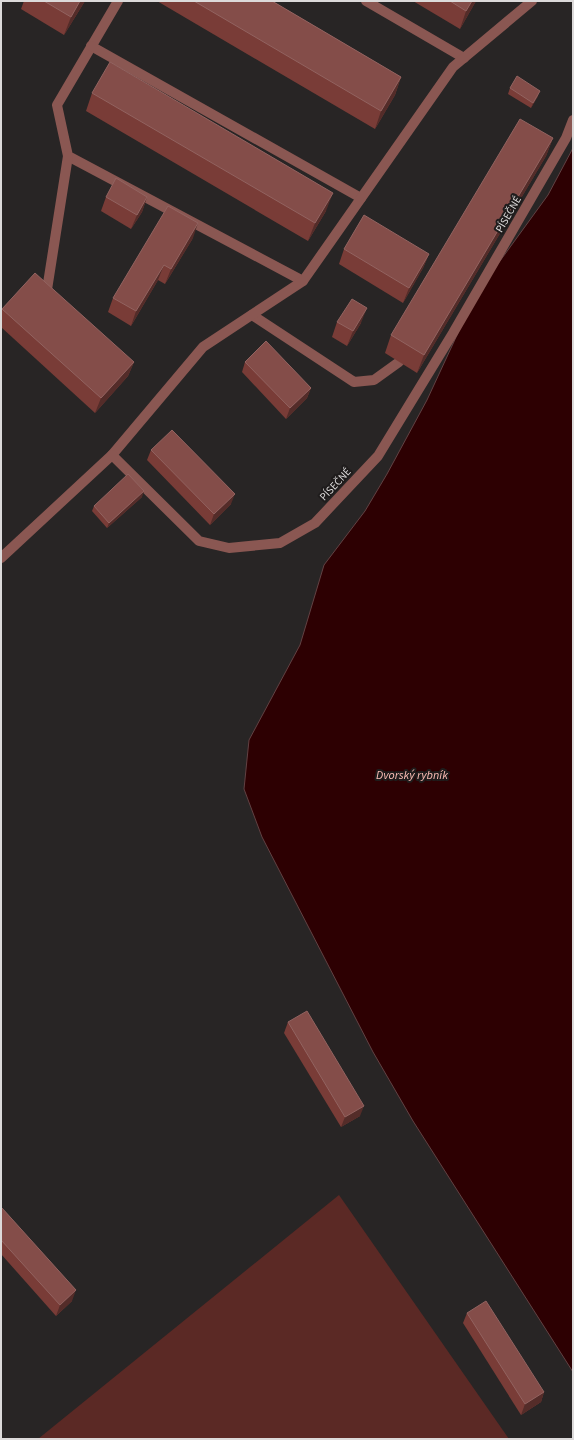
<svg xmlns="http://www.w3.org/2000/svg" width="574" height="1440" viewBox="0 0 574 1440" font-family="'Source Sans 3',sans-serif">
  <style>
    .green { fill: #5b2925 }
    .water { fill: #2d0002; stroke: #624143 }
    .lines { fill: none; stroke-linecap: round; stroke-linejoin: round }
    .lane { stroke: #8a5752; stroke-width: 10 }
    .street { stroke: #8a5752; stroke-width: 10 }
    .wall { fill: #793c37 }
    .shaded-wall { fill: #542c29 }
    .building { fill: #844d49; stroke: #926360 }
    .labels { text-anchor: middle; stroke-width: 4; stroke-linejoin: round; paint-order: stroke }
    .street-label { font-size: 11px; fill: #dcdada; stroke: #1f1c1c }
    .water-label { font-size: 12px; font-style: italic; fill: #fcbdb5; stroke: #1f1c1c }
  </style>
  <rect width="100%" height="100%" fill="#282525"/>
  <polygon class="green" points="339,1195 509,1439 38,1439"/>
  <polygon class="water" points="573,148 573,1372 413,1121 373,1052 262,837 244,789 249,740 300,645 324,565 365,511 387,474 427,400 476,294 548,195"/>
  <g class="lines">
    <g class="lane">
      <polyline points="118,1 57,105 68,156 303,281"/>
      <polyline points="366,1 464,58"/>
      <polyline points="91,46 361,198"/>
      <polyline points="46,296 68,156"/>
      <polyline points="252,315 354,382 374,380 399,362"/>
      <polyline points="112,455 203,347 303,281 453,67 532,1"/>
    </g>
    <polyline class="street" points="1,558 112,455 199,541 229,548 280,543 315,523 378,456 453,333 566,138 573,120"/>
  </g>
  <g class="wall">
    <polygon points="24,1 85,1 64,35 21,9"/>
    <polygon points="157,1 272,1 401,77 395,95 375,129"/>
    <polygon points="413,1 476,1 460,29"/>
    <polygon points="510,88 538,96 531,108 508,94"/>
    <polygon points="92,93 326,211 308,241 86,111"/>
    <polygon points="553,138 546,156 417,373 385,353 391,335"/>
    <polygon points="106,197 147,197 142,212 131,229 101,211"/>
    <polygon points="193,238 165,284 158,280 131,326 108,312 113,298"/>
    <polygon points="344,249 429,254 423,268 403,303 339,264"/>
    <polygon points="2,309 134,362 128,376 95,413 1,327 1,313"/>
    <polygon points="337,322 361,323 347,346 332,337"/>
    <polygon points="245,362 311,388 307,398 286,419 242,372"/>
    <polygon points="151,450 231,504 210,525 147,460"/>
    <polygon points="142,497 107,528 92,511 94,506"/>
    <polygon points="288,1022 360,1116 341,1127 284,1033"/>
    <polygon points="1,1209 72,1301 56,1316 1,1254"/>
    <polygon points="467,1313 544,1392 541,1402 521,1415 463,1323"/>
  </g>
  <g class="shaded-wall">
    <polygon points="80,1 85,1 64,35 71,17"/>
    <polygon points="472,1 476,1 460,29 466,11"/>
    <polygon points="401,77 395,95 375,129 381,111"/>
    <polygon points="540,91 538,96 531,108 533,103"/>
    <polygon points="553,138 546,156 417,373 424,355"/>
    <polygon points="333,193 326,211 308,241 315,223"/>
    <polygon points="147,197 142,212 131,229 137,215"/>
    <polygon points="198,223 193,238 165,284 171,269"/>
    <polygon points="429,254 423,268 403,303 409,288"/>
    <polygon points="164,265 158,280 131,326 136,311"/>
    <polygon points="367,308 361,323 347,346 353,331"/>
    <polygon points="134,362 128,376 95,413 101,398"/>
    <polygon points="311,388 307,398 286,419 290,408"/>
    <polygon points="144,491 142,497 107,528 109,523"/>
    <polygon points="235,494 231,504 210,525 214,514"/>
    <polygon points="364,1106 360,1116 341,1127 345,1117"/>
    <polygon points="76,1290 72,1301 56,1316 60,1305"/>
    <polygon points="544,1392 541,1402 521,1415 525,1404"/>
  </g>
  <g class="building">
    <polygon points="44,1 80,1 71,17"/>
    <polygon points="194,1 272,1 401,77 381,111"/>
    <polygon points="450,1 472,1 466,11"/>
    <polygon points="110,62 333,193 315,223 92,93"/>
    <polygon points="517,76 540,91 533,103 510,88"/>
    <polygon points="520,119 553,138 424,355 391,335"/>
    <polygon points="116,178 147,197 137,215 106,197"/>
    <polygon points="168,206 198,223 171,269 164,265 136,311 113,298"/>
    <polygon points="364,215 429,254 409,288 344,249"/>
    <polygon points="35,273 134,362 101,398 2,309"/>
    <polygon points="352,299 367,308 353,331 337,322"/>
    <polygon points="266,341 311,388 290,408 245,362"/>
    <polygon points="172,430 235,494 214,514 151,450"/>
    <polygon points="128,474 144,491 109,523 94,506"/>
    <polygon points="307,1011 364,1106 345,1117 288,1022"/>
    <polygon points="2,1208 76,1290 60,1305 1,1240 1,1209"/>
    <polygon points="486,1301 544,1392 525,1404 467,1313"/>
  </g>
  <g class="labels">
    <g class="street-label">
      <text transform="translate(508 214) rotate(-60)" y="4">PÍSEČNÉ</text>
      <text transform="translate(335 484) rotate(-47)" y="4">PÍSEČNÉ</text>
    </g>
    <g class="water-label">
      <text x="412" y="779">Dvorský rybník</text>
    </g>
  </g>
  <rect width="574" height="1440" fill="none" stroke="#dcdada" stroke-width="4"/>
</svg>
